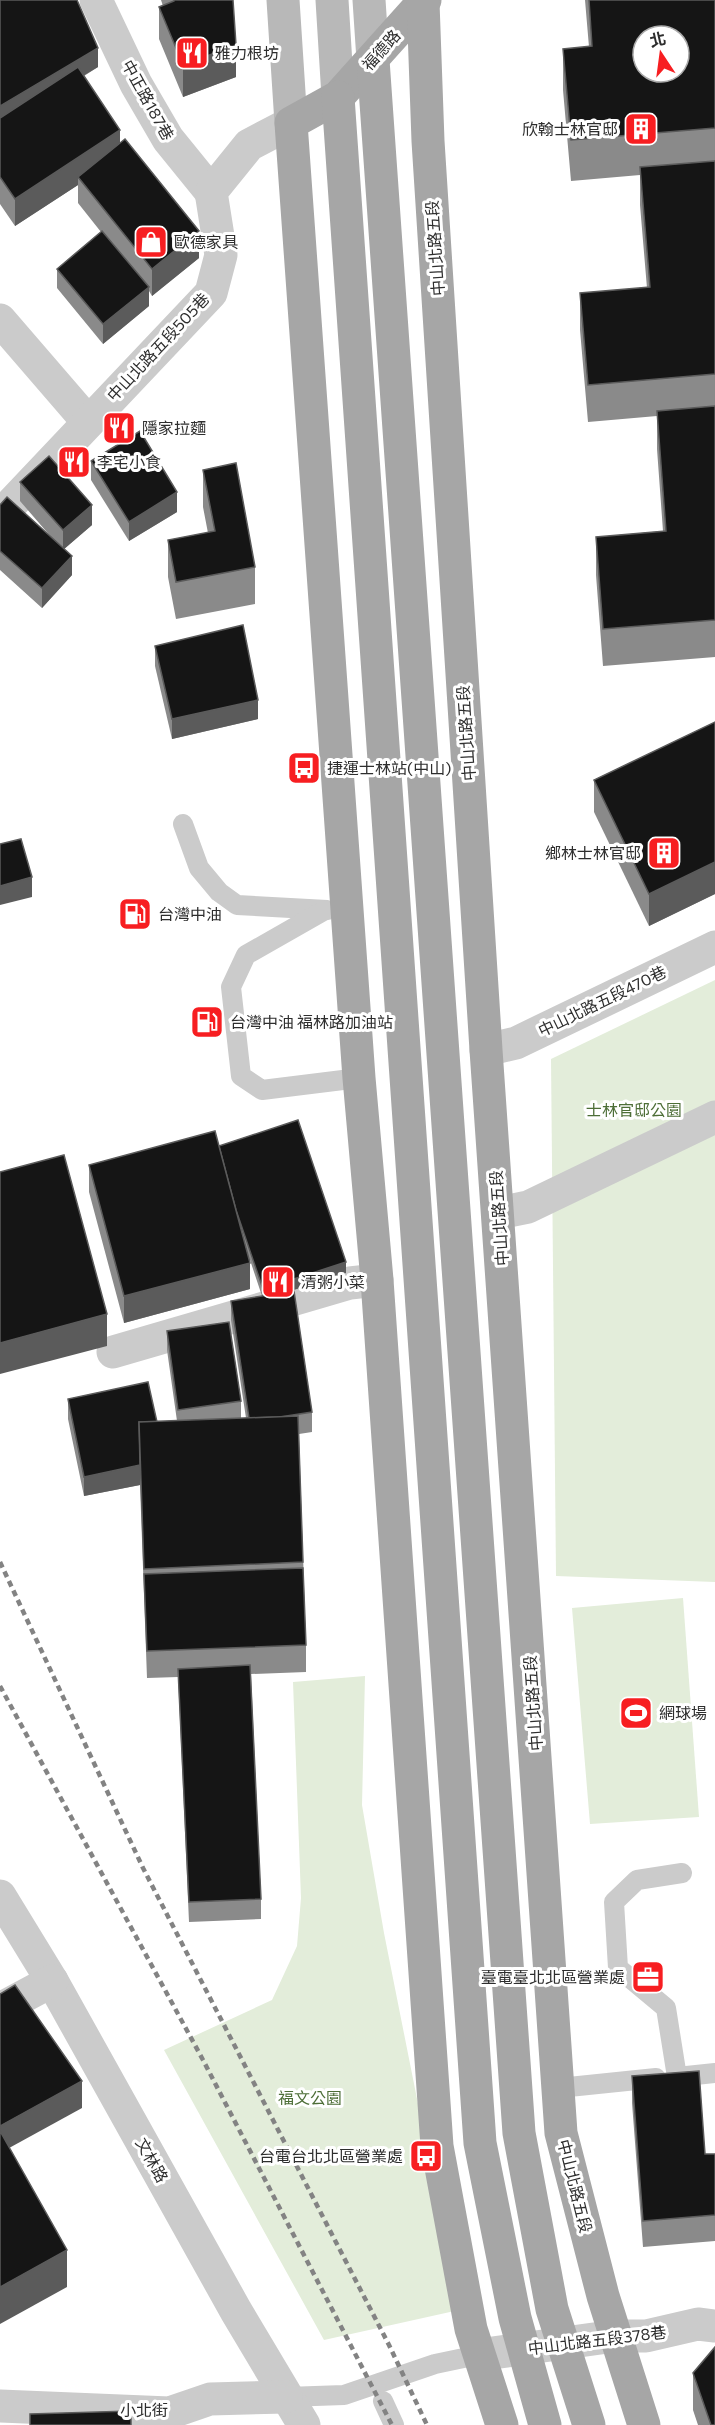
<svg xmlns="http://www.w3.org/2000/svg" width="715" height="2425" viewBox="0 0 715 2425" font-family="Commissioner,'Noto Sans TC',sans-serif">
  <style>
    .green { fill: #e3edda }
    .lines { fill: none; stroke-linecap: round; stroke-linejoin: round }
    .lane { stroke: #cbcbcb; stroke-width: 20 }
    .street { stroke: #cbcbcb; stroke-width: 33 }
    .secondary { stroke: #b8b8b8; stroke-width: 33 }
    .primary { stroke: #a6a6a6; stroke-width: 33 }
    .rail { stroke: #838383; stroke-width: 4.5; stroke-dasharray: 6 4.5; stroke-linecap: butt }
    .wall { fill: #8a8a8a }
    .shaded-wall { fill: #5b5b5b }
    .building { fill: #151515; stroke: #5b5b5b; stroke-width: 1.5; fill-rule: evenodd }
    .labels { text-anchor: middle; stroke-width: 6; stroke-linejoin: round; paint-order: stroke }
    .street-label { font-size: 16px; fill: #2e2e2e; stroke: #fff }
    .poi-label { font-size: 16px; fill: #2e2e2e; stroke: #fff; text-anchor: start }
    .park-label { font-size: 16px; fill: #4d6e37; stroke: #fff }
  </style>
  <rect width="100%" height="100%" fill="#fff"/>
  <g class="green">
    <polygon points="715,980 715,1582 556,1576 551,1059"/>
    <polygon points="683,1598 699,1817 590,1824 572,1608"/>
    <polygon points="365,1676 362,1805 384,1933 459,2310 324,2340 164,2050 272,2000 297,1946 301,1898 293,1682"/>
  </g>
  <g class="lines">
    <g class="lane">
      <polyline points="183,824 199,868 219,892 237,905 327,910"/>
      <polyline points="325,910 246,955 231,987 241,1076 262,1090 359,1078"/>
      <polyline points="682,1873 637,1880 614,1902 618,1968 666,2008 677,2077 715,2073"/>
      <polyline points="559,2088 656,2078"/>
      <polyline points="286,2397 344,2395 435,2364 478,2355"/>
      <polyline points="383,2401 394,2425"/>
    </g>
    <g class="street">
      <polyline points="96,0 136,84 168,139 211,192"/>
      <polyline points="0,320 88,422"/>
      <polyline points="0,516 211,293 221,255 211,192 249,145 291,123"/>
      <polyline points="486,1050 516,1043 715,947"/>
      <polyline points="499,1213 528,1207 715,1117"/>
      <polyline points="113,1352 350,1283 377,1280"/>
      <polyline points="0,1896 52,1981 236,2311 304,2425"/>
      <polyline points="0,2009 52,1981"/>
      <polyline points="478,2355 615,2336 646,2336 698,2324 715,2326"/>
      <polyline points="0,2406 169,2413 210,2399 286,2397"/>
    </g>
    <g class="secondary">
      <polyline points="283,0 291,123"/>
      <polyline points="332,0 338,97"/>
      <polyline points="369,0 373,60"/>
    </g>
    <g class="primary">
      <polyline points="425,0 338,97 291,123 359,1078 377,1280 437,2146 471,2329 502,2425"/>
      <polyline points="423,2 428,141 486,1050 561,2133 603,2296 644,2425"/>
      <polyline points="373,60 519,2133 552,2309 589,2425"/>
      <polyline points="338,97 480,2143 515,2318 545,2425"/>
    </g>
    <g class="rail">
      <polyline points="0,1562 143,1868 389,2345 427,2425"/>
      <polyline points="0,1686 203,2060 392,2425"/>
    </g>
  </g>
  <g class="wall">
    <polygon points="0,0 98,67 84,76 120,143 199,258 152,296 149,291 149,306 103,344 57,288 57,269 101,232 78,203 78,185 15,226 0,204"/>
    <polygon points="161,0 233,0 236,77 183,97 159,39 159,7 163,6"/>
    <polygon points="585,0 715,0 715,657 603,666 596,575 596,537 663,531 657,449 657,416 588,422 580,330 580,293 647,288 640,205 640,175 571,181 563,90 563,49 589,47"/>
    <polygon points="91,461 177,512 129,541 91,480"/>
    <polygon points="203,470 255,567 255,604 176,619 168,577 168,540 208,533 203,507"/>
    <polygon points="20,482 92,525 64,549 72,575 42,608 0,570 0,505 52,538 20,501"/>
    <polygon points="155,646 258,719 172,739 155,666"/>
    <polygon points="715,722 715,894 649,926 594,812 594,780"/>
    <polygon points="219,1146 346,1273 283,1293 312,1412 312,1432 299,1434 306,1645 306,1672 251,1674 261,1899 261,1919 189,1922 178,1677 147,1678 140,1485 84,1496 68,1419 68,1399 157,1422 177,1421 167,1350 167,1331 241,1401 241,1419 246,1418 231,1320 231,1301 262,1296 250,1260 250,1289 124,1323 89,1192 89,1165"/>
    <polygon points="632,2076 705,2154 715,2154 715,2241 643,2247 632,2103"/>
    <polygon points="693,2373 715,2425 698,2425 693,2410"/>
  </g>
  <g class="shaded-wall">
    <polygon points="236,45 236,77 183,97 183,65"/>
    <polygon points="98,48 98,67 0,125 0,106"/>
    <polygon points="120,130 120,157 78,177 78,185 15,226 15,199"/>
    <polygon points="199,231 199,258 152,296 152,269"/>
    <polygon points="149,287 149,306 103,344 103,324"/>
    <polygon points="177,492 177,512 129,541 129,522"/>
    <polygon points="92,505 92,525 63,550 63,530"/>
    <polygon points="72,556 72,575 42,608 42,588"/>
    <polygon points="258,700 258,719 172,739 172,719"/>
    <polygon points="715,862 715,894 649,926 649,894"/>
    <polygon points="32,877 32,897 0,905 0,886"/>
    <polygon points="346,1262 346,1273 263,1300 263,1289"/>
    <polygon points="250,1263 250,1289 124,1323 124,1296"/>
    <polygon points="107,1314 107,1346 0,1374 0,1343"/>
    <polygon points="140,1465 140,1485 84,1496 84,1477"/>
    <polygon points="82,2081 82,2108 0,2153 0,2126"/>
    <polygon points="67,2250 67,2287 0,2324 0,2287"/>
  </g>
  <g class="building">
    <polygon points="0,0 77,0 98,48 0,106"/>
    <polygon points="174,0 233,0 236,45 183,65 159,7 174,1"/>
    <path d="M589 0H715V128L571 140 563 49 592 46ZM643 36H679V72H643Z"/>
    <polygon points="78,67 120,130 15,199 0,177 0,118"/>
    <polygon points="125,139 199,231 152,269 78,177"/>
    <polygon points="715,161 715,374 588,385 580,293 650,287 640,167"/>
    <polygon points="102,231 149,287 103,324 57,269"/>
    <polygon points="715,406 715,620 603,629 596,537 666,531 657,411"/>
    <polygon points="140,431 177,492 129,522 91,461"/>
    <polygon points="49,456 92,505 63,530 20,482"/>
    <polygon points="236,463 255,567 176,582 168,540 215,531 203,470"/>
    <polygon points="7,497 72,556 42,588 0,551 0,505"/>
    <polygon points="243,625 258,700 172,719 155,646"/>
    <polygon points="715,722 715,862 649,894 594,780"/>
    <polygon points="21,839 32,877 0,886 0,844"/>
    <polygon points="298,1120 346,1262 263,1289 236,1210 219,1146"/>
    <polygon points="215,1131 250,1263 124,1296 89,1165"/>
    <polygon points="64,1155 107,1314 0,1343 0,1172"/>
    <polygon points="294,1291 312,1412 280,1417 249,1418 231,1301"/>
    <polygon points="229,1322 241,1401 178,1410 167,1331"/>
    <polygon points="148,1382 157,1422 139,1422 140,1465 84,1477 68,1399"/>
    <polygon points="298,1416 303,1562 144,1569 139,1422"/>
    <polygon points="303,1568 306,1645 147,1651 144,1574"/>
    <polygon points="250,1665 261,1899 189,1902 178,1669"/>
    <polygon points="15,1985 82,2081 0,2126 0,1994"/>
    <polygon points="699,2071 705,2154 715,2154 715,2215 643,2221 632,2076"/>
    <polygon points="0,2131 67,2250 0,2287"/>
    <polygon points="715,2347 715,2425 711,2425 693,2373"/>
    <polygon points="131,2411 131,2425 30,2425 30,2414"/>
  </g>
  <defs>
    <g id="restaurant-square" transform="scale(1.725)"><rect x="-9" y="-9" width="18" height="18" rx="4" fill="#f71e21" stroke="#fff"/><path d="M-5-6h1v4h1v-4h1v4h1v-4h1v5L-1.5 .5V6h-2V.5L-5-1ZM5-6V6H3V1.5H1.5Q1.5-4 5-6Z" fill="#fff"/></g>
    <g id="building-square" transform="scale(1.725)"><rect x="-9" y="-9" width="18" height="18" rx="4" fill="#f71e21" stroke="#fff"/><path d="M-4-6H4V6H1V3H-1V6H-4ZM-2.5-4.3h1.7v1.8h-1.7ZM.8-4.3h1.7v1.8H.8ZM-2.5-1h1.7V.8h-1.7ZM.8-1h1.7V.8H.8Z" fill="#fff"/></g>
    <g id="shop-square" transform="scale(1.725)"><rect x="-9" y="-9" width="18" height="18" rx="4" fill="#f71e21" stroke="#fff"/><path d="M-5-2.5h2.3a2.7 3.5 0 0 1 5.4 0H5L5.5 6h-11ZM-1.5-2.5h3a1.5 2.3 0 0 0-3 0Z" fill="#fff"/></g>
    <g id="bus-square" transform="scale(1.725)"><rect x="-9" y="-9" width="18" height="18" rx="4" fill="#f71e21" stroke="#fff"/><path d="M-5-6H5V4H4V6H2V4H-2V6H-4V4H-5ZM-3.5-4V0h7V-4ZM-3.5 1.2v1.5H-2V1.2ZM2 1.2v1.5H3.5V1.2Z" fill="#fff"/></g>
    <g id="fuel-square" transform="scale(1.725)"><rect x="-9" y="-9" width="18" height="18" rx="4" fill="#f71e21" stroke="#fff"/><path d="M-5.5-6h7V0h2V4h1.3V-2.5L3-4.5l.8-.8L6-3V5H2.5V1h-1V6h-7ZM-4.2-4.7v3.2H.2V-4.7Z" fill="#fff"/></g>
    <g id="stadium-square" transform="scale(1.725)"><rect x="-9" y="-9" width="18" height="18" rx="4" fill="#f71e21" stroke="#fff"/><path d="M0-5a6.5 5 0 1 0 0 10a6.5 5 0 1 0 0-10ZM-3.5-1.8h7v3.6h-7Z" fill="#fff"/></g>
    <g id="office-square" transform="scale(1.725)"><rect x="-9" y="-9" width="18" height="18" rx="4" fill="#f71e21" stroke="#fff"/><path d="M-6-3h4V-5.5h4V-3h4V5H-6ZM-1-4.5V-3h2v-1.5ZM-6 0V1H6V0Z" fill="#fff"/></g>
  </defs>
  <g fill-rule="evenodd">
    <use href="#restaurant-square" x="192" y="53"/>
    <use href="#building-square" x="641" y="129"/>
    <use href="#shop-square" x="151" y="242"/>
    <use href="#restaurant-square" x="119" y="428"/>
    <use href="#restaurant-square" x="74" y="462"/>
    <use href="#bus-square" x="304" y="768"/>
    <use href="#building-square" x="664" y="853"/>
    <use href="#fuel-square" x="135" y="914"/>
    <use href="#fuel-square" x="207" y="1022"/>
    <use href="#restaurant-square" x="278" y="1282"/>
    <use href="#stadium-square" x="636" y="1713"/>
    <use href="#office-square" x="648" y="1977"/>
    <use href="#bus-square" x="426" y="2156"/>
  </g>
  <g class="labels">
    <g class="street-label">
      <text transform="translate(381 50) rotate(-48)" y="6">福德路</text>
      <text transform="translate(148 100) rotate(61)" y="6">中正路187巷</text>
      <text transform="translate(435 248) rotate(-94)" y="6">中山北路五段</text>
      <text transform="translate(158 347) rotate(-47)" y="6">中山北路五段505巷</text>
      <text transform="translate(466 733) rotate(-94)" y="6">中山北路五段</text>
      <text transform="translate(602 1001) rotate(-26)" y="6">中山北路五段470巷</text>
      <text transform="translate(499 1218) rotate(-94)" y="6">中山北路五段</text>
      <text transform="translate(533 1703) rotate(-94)" y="6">中山北路五段</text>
      <text transform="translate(152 2160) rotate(61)" y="6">文林路</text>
      <text transform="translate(575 2186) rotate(76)" y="6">中山北路五段</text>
      <text transform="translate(597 2340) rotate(-7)" y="6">中山北路五段378巷</text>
      <text x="144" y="2416">小北街</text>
    </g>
    <g class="poi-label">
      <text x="215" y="59">雅力根坊</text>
      <text x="618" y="135" text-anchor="end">欣翰士林官邸</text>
      <text x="174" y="248">歐德家具</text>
      <text x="142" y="434">隱家拉麵</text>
      <text x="97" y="468">李宅小食</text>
      <text x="327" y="774">捷運士林站(中山)</text>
      <text x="641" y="859" text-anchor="end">鄉林士林官邸</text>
      <text x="158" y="920">台灣中油</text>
      <text x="230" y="1028">台灣中油 福林路加油站</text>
      <text x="301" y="1288">清粥小菜</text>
      <text x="659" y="1719">網球場</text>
      <text x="625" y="1983" text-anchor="end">臺電臺北北區營業處</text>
      <text x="403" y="2162" text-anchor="end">台電台北北區營業處</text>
    </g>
    <g class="park-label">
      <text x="634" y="1116">士林官邸公園</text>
      <text x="310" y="2104">福文公園</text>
    </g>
  </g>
  <g transform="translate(661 54) rotate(347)"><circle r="28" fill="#ffffff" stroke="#ababab" stroke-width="1.5"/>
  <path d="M0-4.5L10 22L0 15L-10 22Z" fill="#f71e21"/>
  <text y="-9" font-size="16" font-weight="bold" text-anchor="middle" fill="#2e2e2e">北</text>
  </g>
</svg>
